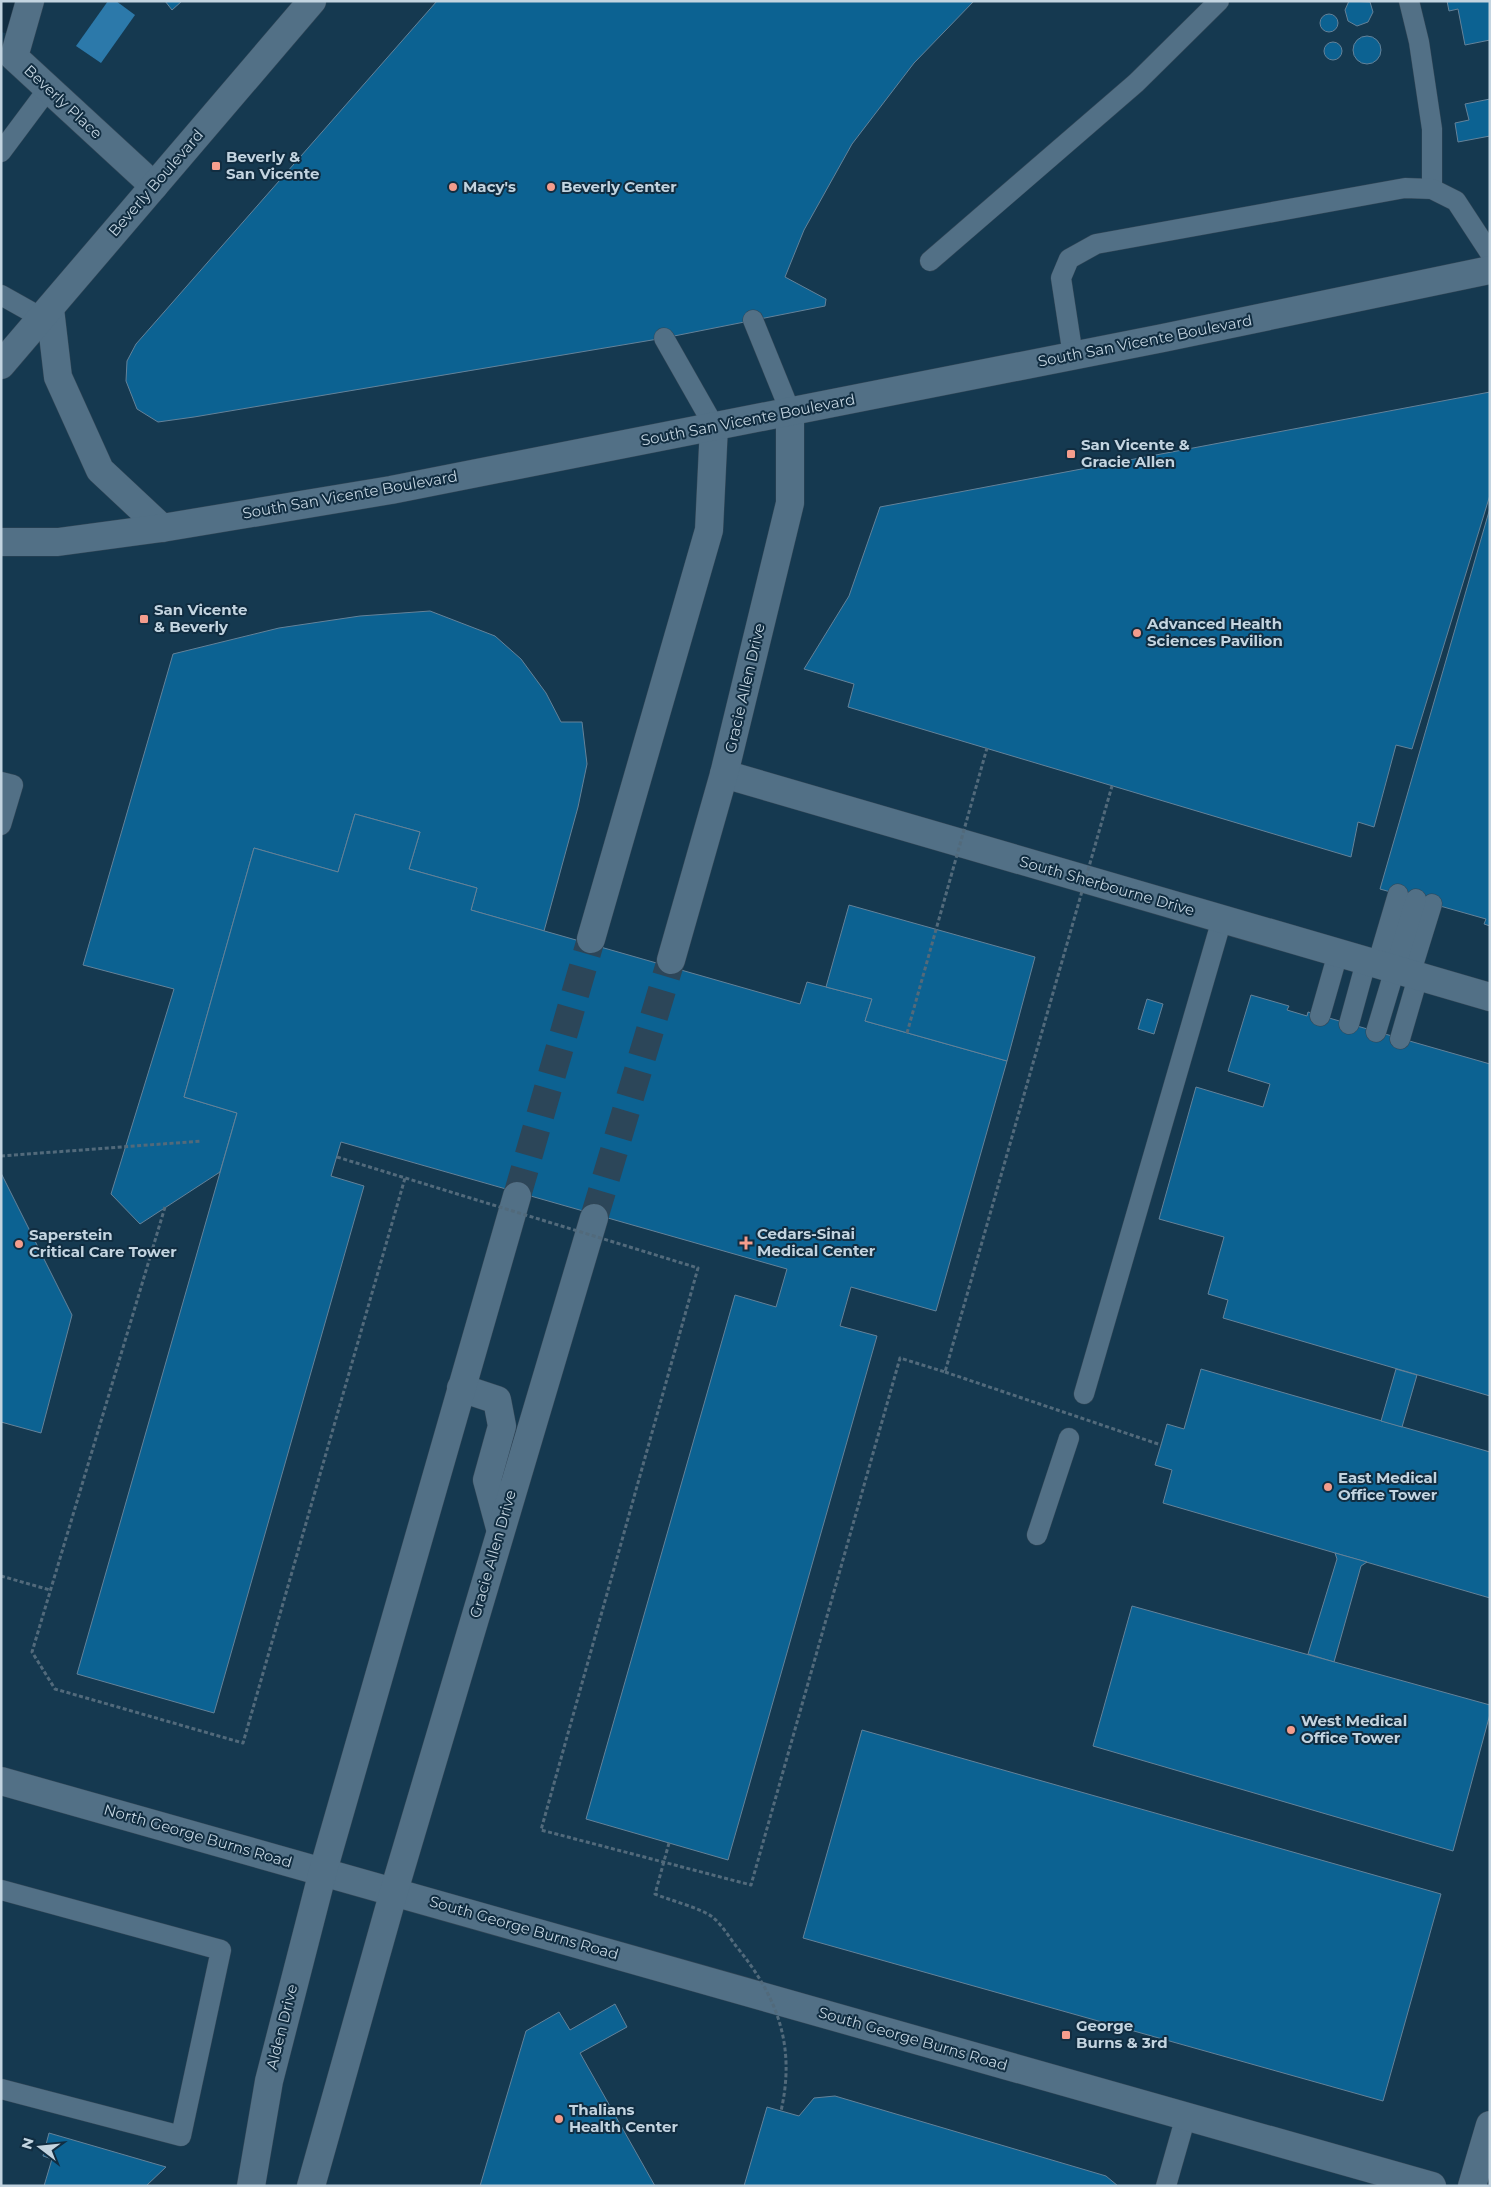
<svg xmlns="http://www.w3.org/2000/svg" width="1491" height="2187" viewBox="0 0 1491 2187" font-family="Montserrat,sans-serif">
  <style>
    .built { fill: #153950 }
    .water { fill: #2c79aa }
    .building { fill: #0c6292; stroke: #648299 }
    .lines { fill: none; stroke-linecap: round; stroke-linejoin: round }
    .minor-tunnel { stroke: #2c4659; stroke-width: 28; stroke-dasharray: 28 14; stroke-linecap: butt }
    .service-casing { stroke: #334757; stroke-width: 21 }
    .minor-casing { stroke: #334757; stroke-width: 29 }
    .tertiary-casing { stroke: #334757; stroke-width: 29 }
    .secondary-casing { stroke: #334757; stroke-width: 29 }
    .path { stroke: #526a7b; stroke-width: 3; stroke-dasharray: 4 2.5; stroke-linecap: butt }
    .service { stroke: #527086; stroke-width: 20 }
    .minor { stroke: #527086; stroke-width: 28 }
    .tertiary { stroke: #527086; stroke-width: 28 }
    .secondary { stroke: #527086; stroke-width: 28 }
    .path-bridge { stroke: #526a7b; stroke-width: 3; stroke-dasharray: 4 2.5; stroke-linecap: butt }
    .poi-dot { fill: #f49d8d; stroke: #112d41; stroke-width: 2 }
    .labels { text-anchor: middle; stroke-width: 4; stroke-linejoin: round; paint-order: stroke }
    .street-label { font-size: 15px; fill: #c3d4e0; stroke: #112d41 }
    .poi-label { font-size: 15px; font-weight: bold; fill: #c3d4e0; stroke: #112d41; text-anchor: start }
  </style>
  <rect width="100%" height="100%" fill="#112d41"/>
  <polygon class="built" points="40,1 1490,1 1490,2186 1,2186 1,32 30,39"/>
  <polygon class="water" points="108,1 116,1 135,15 101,63 76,46"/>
  <g class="building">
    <polygon points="165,1 182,1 172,10"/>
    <polygon points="437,1 974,1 914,63 852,144 804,230 785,277 826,299 825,306 664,338 194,417 158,422 137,409 126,381 127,361 136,344"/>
    <polygon points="1349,1 1370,2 1373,12 1368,22 1357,26 1348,21 1345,10"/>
    <polygon points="1447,1 1490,1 1490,40 1465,45 1458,9 1449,11"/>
    <circle cx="1329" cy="23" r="9"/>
    <circle cx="1367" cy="50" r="14"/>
    <circle cx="1333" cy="51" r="9"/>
    <polygon points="1490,99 1490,136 1458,142 1455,123 1469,120 1465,104"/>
    <polygon points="1490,392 1490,495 1412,749 1396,745 1374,827 1358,822 1351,857 848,707 854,684 804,669 849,596 880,507"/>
    <polygon points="1490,508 1490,926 1484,924 1486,919 1380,889"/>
    <polygon points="430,611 495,636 521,659 546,693 561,722 582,722 587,764 578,807 544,931 471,910 477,888 409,869 420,832 355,814 338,872 254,848 184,1097 237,1113 220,1172 140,1224 111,1194 174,989 83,965 173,654 279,628 360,616"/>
    <polygon points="355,814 420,832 409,869 477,888 471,910 800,1004 807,982 872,999 865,1021 1007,1061 936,1311 851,1287 840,1326 877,1336 728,1860 586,1819 735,1295 776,1307 787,1269 341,1142 331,1176 364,1186 214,1713 77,1674 237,1113 184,1097 254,848 338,872"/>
    <polygon points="849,905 1035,957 1007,1061 865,1021 872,999 826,987"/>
    <polygon points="1251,995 1289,1006 1287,1010 1307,1016 1308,1012 1490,1064 1490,1396 1223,1318 1228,1300 1208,1294 1224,1237 1159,1219 1196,1087 1263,1107 1270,1084 1228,1071"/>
    <polygon points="1147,999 1163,1004 1154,1034 1138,1029"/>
    <polygon points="1,1173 72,1315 41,1433 1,1422"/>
    <polygon points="1201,1369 1490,1452 1490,1598 1163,1503 1172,1470 1155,1465 1161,1445 1167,1424 1184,1429"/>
    <polygon points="1396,1369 1417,1375 1402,1427 1381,1421"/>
    <polygon points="1335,1553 1367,1562 1361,1566 1334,1662 1308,1654 1337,1559"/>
    <polygon points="1132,1606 1490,1705 1490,1714 1453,1851 1093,1746"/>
    <polygon points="862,1730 1441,1894 1383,2101 803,1938"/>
    <polygon points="615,2004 627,2027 580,2053 655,2186 480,2186 526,2031 559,2012 570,2030"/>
    <polygon points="835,2096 1106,2176 1118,2186 744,2186 767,2107 799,2116 814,2098"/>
    <polygon points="49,2133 166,2167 146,2186 44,2186 52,2159 43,2156"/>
  </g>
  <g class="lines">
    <g class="minor-tunnel">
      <polyline points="517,1196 591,939"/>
      <polyline points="594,1218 671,960"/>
    </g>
    <g class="service-casing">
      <g id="service">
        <polyline points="1409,1 1419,42 1432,129 1432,189"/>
        <polyline points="1,152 48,89"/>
        <polyline points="930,261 1136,83 1219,1"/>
        <polyline points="1,295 42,318"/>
        <polyline points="753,320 790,411"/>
        <polyline points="664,338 714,426"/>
        <polyline points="1073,356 1061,278 1069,259 1096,244 1405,188 1432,189 1456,201 1490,253"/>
        <polyline points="1,782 13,785 1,825"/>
        <polyline points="1377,965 1398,894"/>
        <polyline points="1410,975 1432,904"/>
        <polyline points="1320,1016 1338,953"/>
        <polyline points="1349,1024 1366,962"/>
        <polyline points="1376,1032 1416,899"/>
        <polyline points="1400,1039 1418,977"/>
        <polyline points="1084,1394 1222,919"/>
        <polyline points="1037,1535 1069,1438"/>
        <polyline points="1,1890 221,1950 181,2136 1,2089"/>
        <polyline points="1166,2186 1186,2116"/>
      </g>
    </g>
    <g class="minor-casing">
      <g id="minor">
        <polyline points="30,1 14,57 154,186"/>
        <polyline points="724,774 1490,997"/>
        <polyline points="591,939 709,530 714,426"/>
        <polyline points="671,960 724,774 790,503 790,411"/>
        <polyline points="461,1388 497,1400 502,1426 487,1480 500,1528"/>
        <polyline points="1,1781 1432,2186"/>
        <polyline points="251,2186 269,2081 323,1871 517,1196"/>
        <polyline points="311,2186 394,1891 594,1218"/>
      </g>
    </g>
    <g class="tertiary-casing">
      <polyline id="tertiary" points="1472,2186 1490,2125"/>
    </g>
    <g class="secondary-casing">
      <g id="secondary">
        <polyline points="50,309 58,377 100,470 162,528"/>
        <polyline points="1,365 312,1"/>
        <polyline points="1,542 58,542 162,528 391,490 1163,338 1490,270"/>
      </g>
    </g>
    <g class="path">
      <polyline points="1,1156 202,1141"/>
      <polyline points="165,1207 32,1652 55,1689 243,1743 405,1178"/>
      <polyline points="1,1576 50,1590"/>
    </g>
    <use href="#service" class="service"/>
    <use href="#minor" class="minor"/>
    <use href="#tertiary" class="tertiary"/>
    <use href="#secondary" class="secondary"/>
    <g class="path-bridge">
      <polyline points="907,1033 987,748"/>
      <polyline points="337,1157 698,1268 541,1830 751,1885 900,1358 945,1372 1112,786"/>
      <polyline points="945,1372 1161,1445"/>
      <path d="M669 1843 655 1894C669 1900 700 1908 711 1916 721 1923 729 1937 736 1946 777 1996 796 2045 781 2111"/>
    </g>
  </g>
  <g class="poi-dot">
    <rect x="211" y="161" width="10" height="10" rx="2.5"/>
    <circle cx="453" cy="187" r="5"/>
    <circle cx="551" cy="187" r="5"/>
    <rect x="1066" y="449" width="10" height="10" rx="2.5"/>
    <rect x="139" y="614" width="10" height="10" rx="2.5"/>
    <circle cx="1137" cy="633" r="5"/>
    <path d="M743.5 1235.5h5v5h5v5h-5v5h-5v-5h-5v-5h5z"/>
    <circle cx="19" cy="1244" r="5"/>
    <circle cx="1328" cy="1487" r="5"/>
    <circle cx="1291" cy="1730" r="5"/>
    <rect x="1061" y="2030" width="10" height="10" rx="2.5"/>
    <circle cx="559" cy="2119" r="5"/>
  </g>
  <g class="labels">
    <g class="street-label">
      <text transform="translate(63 102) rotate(43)" y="5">Beverly Place</text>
      <text transform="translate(156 183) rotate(-49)" y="5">Beverly Boulevard</text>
      <text transform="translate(1145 341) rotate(-11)" y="5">South San Vicente Boulevard</text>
      <text transform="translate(748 420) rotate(-11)" y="5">South San Vicente Boulevard</text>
      <text transform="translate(350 495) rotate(-10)" y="5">South San Vicente Boulevard</text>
      <text transform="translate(745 688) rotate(-77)" y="5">Gracie Allen Drive</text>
      <text transform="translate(1107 886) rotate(16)" y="5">South Sherbourne Drive</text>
      <text transform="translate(493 1554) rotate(-74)" y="5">Gracie Allen Drive</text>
      <text transform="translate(198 1836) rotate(16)" y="5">North George Burns Road</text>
      <text transform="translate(524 1928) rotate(16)" y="5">South George Burns Road</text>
      <text transform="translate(282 2027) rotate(-76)" y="5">Alden Drive</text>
      <text transform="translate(913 2039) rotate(16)" y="5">South George Burns Road</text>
    </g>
    <g class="poi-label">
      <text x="226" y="162">Beverly &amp;<tspan x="226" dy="17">San Vicente</tspan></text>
      <text x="463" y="192">Macy's</text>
      <text x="561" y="192">Beverly Center</text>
      <text x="1081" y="450">San Vicente &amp;<tspan x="1081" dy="17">Gracie Allen</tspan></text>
      <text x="154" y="615">San Vicente<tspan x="154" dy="17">&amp; Beverly</tspan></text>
      <text x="1147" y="629">Advanced Health<tspan x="1147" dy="17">Sciences Pavilion</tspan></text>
      <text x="757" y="1239">Cedars-Sinai<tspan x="757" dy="17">Medical Center</tspan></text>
      <text x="29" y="1240">Saperstein<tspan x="29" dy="17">Critical Care Tower</tspan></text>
      <text x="1338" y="1483">East Medical<tspan x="1338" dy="17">Office Tower</tspan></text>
      <text x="1301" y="1726">West Medical<tspan x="1301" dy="17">Office Tower</tspan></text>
      <text x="1076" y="2031">George<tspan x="1076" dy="17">Burns &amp; 3rd</tspan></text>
      <text x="569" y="2115">Thalians<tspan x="569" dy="17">Health Center</tspan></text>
    </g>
  </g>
  <rect width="1491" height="2187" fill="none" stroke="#c3d4e0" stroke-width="5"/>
  <g transform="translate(40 2147) rotate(286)" stroke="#112d41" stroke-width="4" paint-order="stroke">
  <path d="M0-4L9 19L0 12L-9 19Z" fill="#c3d4e0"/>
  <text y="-8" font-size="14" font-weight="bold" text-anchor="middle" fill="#c3d4e0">N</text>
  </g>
</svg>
